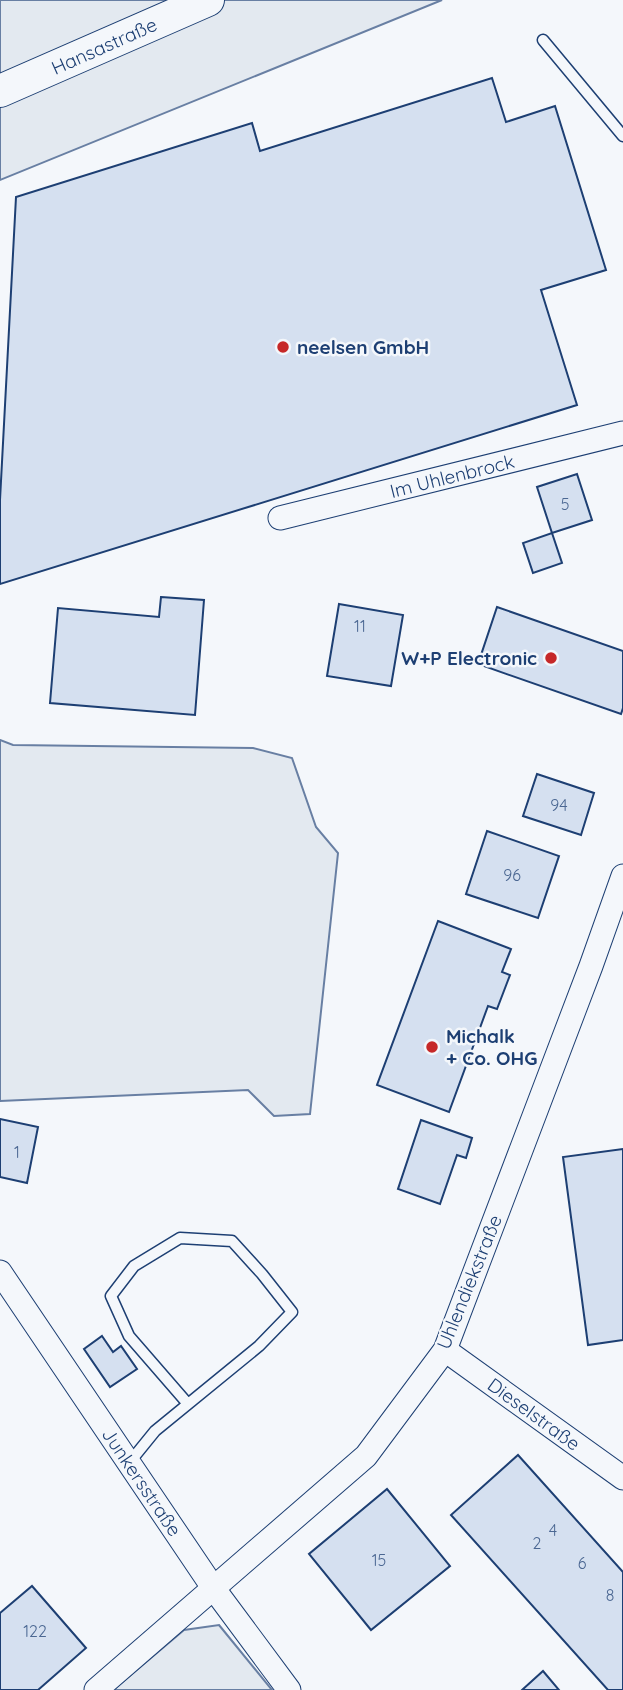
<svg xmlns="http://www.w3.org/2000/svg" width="623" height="1690" viewBox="0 0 623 1690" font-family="Quicksand,sans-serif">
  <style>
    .green { fill: #e3e9f0; stroke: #687fa3; stroke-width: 2 }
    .building { fill: #d5e0f0; stroke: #1d3f73; stroke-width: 2 }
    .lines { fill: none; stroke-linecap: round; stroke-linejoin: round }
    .lane-casing { stroke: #1d3f73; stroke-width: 13 }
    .street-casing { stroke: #1d3f73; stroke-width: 25 }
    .secondary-casing { stroke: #1d3f73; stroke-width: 34 }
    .lane { stroke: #f4f7fb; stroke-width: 10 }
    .street { stroke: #f4f7fb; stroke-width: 23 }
    .secondary { stroke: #f4f7fb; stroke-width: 32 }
    .poi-dot { fill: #c62828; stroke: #f4f7fb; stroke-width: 2.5 }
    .labels { text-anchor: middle; stroke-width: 5; stroke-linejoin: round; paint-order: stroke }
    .number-label { font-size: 16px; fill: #4b6792 }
    .street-label { font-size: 19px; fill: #1d3f73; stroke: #f4f7fb }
    .poi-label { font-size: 19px; font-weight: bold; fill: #1d3f73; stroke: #f4f7fb; text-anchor: start }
  </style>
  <rect width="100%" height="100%" fill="#f4f7fb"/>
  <g class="green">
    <polygon points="0,0 442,0 0,180"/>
    <polygon points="0,740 13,745 253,748 292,758 316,827 338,853 310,1114 274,1116 248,1090 0,1101"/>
    <polygon points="219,1625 272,1690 113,1690 184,1630"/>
  </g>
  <g class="building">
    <polygon points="492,78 506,122 555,106 606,270 541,290 577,405 0,584 0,500 16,197 252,123 260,151"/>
    <polygon points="577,474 592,520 552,533 537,487"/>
    <polygon points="552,533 562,563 533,573 523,543"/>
    <polygon points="161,597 204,600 195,715 50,703 58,608 159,617"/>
    <polygon points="339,604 403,615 391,686 327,676"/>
    <polygon points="497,607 623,651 623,708 621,714 478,664"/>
    <polygon points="537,774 594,793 581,835 523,816"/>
    <polygon points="487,831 559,856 538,918 466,894"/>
    <polygon points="438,921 511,949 502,972 510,975 497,1009 488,1006 449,1112 377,1085"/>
    <polygon points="0,1119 38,1127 27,1183 0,1177"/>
    <polygon points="421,1120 472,1138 466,1158 457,1155 440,1204 398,1189"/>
    <polygon points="623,1149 623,1340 588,1345 563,1157"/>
    <polygon points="102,1336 113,1352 121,1346 137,1369 110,1387 84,1349"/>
    <polygon points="518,1455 623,1572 623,1690 608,1690 451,1515"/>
    <polygon points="387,1489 450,1566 371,1630 309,1554"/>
    <polygon points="32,1586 86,1648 38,1690 0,1690 0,1613"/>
    <polygon points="543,1671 559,1690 522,1690"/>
  </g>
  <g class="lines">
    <g class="lane-casing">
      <g id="lane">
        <polyline points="543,40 623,136"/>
        <polyline points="129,1463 155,1431 259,1346 292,1312 262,1274 232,1241 180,1238 134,1266 111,1296 129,1336 188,1404"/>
      </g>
    </g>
    <g class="street-casing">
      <g id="street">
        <polyline points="280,518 623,433"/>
        <polyline points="0,1272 214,1589 289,1690"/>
        <polyline points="445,1350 623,1478"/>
        <polyline points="96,1690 366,1456 445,1350 591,966 623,876"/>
      </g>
    </g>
    <g class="secondary-casing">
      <polyline id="secondary" points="0,91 208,0"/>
    </g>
    <use href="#lane" class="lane"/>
    <use href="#street" class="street"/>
    <use href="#secondary" class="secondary"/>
  </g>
  <g class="poi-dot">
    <circle cx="283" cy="347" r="7"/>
    <circle cx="551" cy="658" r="7"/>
    <circle cx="432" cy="1047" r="7"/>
  </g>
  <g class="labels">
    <g class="number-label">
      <text x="565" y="510">5</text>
      <text x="360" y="632">11</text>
      <text x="559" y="811">94</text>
      <text x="512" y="881">96</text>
      <text x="17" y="1158">1</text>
      <text x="553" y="1536">4</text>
      <text x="537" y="1549">2</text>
      <text x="379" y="1566">15</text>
      <text x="582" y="1569">6</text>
      <text x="610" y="1601">8</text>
      <text x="35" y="1637">122</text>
    </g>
    <g class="street-label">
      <text transform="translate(104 46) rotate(-24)" y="7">Hansastraße</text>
      <text transform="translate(452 476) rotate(-14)" y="7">Im Uhlenbrock</text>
      <text transform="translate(469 1282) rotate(-68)" y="7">Uhlendiekstraße</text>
      <text transform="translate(534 1414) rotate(36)" y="7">Dieselstraße</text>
      <text transform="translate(142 1482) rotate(56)" y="7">Junkersstraße</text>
    </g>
    <g class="poi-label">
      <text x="297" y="354">neelsen GmbH</text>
      <text x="537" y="665" text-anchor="end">W+P Electronic</text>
      <text x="446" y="1043">Michalk<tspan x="446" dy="22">+ Co. OHG</tspan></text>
    </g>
  </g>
</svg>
